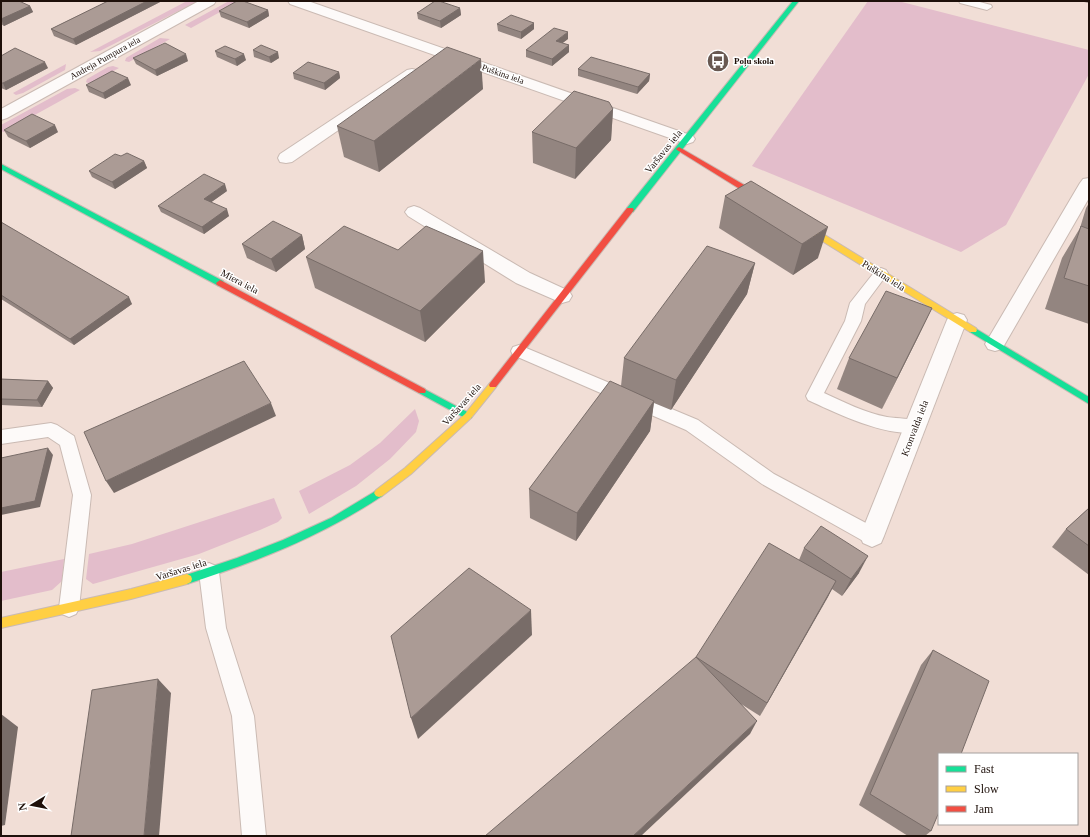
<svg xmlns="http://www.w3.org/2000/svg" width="1090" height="837" viewBox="0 0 1090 837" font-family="'Times New Roman',serif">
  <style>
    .green { fill: #e3bdcb }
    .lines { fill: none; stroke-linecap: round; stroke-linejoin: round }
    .lane-casing { stroke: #cabab3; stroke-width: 2 }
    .street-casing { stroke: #cabab3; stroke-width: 2 }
    .fast-casing { stroke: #cabab3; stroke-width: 2 }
    .slow-casing { stroke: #cabab3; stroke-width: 2 }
    .jam-casing { stroke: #cabab3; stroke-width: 2 }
    .lane { fill: #fdfaf9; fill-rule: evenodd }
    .street { fill: #fdfaf9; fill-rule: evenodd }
    .fast { fill: #16e098; fill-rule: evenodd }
    .slow { fill: #ffcf43; fill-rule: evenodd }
    .jam { fill: #f24e42; fill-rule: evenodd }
    .wall { fill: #938580 }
    .shaded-wall { fill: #786c68 }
    .building { fill: #ab9b95; stroke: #786c68 }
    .labels { text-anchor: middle; stroke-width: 3; stroke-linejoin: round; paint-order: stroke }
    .far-street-label { font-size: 9px; fill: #1e100a; stroke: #fff }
    .far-poi-label { font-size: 9px; font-weight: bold; fill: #1e100a; stroke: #fff; text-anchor: start }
    .street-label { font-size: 10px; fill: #1e100a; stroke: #fff }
  </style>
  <rect width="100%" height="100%" fill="#f1ded6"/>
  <g class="green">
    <polygon points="187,1 198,1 100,51 90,52"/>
    <polygon points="229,1 240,1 191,28 185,25"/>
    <polygon points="868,1 898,1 1089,50 1089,74 1006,225 961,252 752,166"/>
    <polygon points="160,38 170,39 129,62 125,61 126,58"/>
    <polygon points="66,64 65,70 23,93 16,95 13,93"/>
    <polygon points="113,66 119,68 90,84 86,82 87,79 108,67"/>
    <polygon points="75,88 80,90 4,132 1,131 1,125 67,89"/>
    <polygon points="415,409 419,421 416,432 390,459 356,486 309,514 299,491 350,465 380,443"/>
    <polygon points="274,498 282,518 278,522 260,530 199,554 93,584 86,579 89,554 132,544"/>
    <polygon points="64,559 62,581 52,590 1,601 1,572"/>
  </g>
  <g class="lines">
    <g class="lane-casing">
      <g id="lane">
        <polygon points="959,1 976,1 991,5 992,7 987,10 960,3"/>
        <path d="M881 268 886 270 888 273 865 304 861 321 824 393C844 402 865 413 887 417 899 419 910 418 921 421L924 426 921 431C891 440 836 413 808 400L806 396 845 321 850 303 876 270Z"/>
        <polygon points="519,345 698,420 774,474 879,530 881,536 879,542 872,544 865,542 762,484 686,430 513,355 511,351 513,347"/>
        <polygon points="51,423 57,425 74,436 91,495 79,608 76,614 69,617 62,614 59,608 73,495 60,445 48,437 1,444 1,430"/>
        <polygon points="209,563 216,566 219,572 226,628 254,716 266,836 242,836 232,716 206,628 199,572 202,566"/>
      </g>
    </g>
    <g class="street-casing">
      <g id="street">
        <polygon points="199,1 216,1 214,4 7,118 1,120 1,109"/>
        <polygon points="288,1 308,1 693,136 695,139 693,142 687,144 681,142 290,4"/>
        <polygon points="412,69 417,70 419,73 417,76 292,162 286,163 280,162 278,158 280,154 407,70"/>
        <polygon points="1089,178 1089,198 1002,349 995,351 988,349 985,344 988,339 1080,183 1083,179"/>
        <polygon points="414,206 420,208 530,273 569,291 572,296 569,301 562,303 516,283 408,216 405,212 408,208"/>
        <polygon points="957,313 964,315 967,320 884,536 881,543 872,547 863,543 860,536 947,320 950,315"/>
      </g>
    </g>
    <g class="fast-casing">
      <g id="fast">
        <polygon points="793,1 799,1 633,212 627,212 627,208"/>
        <polygon points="1,164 223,281 224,283 220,286 217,285 1,169"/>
        <polygon points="973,327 1089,397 1089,404 970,332 969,330"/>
        <polygon points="422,388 471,414 472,416 471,418 465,418 419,393 418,391 419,389"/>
        <path d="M379 489 382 490 384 493 382 496C322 536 256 562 187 584L183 582 182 579 183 576 237 558 283 540 331 518Z"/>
      </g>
    </g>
    <g class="slow-casing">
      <g id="slow">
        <polygon points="796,221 802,221 976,328 977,330 976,332 970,332 796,225"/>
        <polygon points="493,382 496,383 497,385 496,387 471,418 411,474 382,496 379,497 376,496 374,493 376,490 405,468 465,414 490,383"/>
        <polygon points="187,574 191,576 192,579 191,582 187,584 131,599 1,628 1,618 131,589"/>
      </g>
    </g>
    <g class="jam-casing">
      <g id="jam">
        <polygon points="679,147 770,200 771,202 770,204 764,204 677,150 676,149"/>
        <polygon points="627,208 633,208 634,210 496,387 490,387 489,385 490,383"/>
        <polygon points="220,280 425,389 426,391 425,393 419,393 217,285 216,283"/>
      </g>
    </g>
    <use href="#lane" class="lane"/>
    <use href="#street" class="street"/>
    <use href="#fast" class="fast"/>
    <use href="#slow" class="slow"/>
    <use href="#jam" class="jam"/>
  </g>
  <g class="wall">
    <polygon points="1,1 30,6 33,12 4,26 1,24"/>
    <polygon points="108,1 162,1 76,45 54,36 51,29"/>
    <polygon points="1079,1 1089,1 1089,3"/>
    <polygon points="460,8 461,15 441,28 418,19 417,13"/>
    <polygon points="268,10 269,16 249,28 221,17 219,11"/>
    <polygon points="534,23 534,29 521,39 498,31 497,24"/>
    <polygon points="568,39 562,43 569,45 569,52 552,66 526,57 526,50"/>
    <polygon points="253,50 279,58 271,63 254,57"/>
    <polygon points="215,51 246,60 237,66 217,57"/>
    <polygon points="1,56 48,68 6,90 1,88"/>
    <polygon points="133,58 188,61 157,76 136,64"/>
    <polygon points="578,69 650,74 649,81 637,94 578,76"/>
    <polygon points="339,72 340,78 325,90 294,79 293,73"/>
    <polygon points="86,85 131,85 105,99 89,92"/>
    <polygon points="483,89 379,172 344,157 337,126"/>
    <polygon points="613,109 611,140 575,179 533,163 532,132"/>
    <polygon points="4,130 58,132 30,148 8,137"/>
    <polygon points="121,156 144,161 147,168 115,189 92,177 89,171"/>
    <polygon points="751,181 818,258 793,275 719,228 725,196"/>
    <polygon points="227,191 211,202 229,216 204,234 161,212 158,206"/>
    <polygon points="1089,203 1089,324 1045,309 1062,258 1080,228 1086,208"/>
    <polygon points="1,222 132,304 74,345 1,299"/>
    <polygon points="302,235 305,249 276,272 247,258 242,244"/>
    <polygon points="398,250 485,282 425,342 315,288 306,257"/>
    <polygon points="755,263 747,294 671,410 654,403 650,431 576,541 530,518 529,489 621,386 624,358"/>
    <polygon points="932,308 917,339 882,409 837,389 849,358"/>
    <polygon points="1,379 48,381 53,388 42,407 1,405"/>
    <polygon points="1089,508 1089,575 1052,547 1066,529"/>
    <polygon points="804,548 859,573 842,596 832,589 760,716 741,704 750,734 696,657 799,560"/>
    <polygon points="933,650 931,831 925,836 908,836 859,805 921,665"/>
  </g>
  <g class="shaded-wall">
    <polygon points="147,1 162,1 76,45 73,39"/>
    <polygon points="30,6 33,12 4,26 1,19"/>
    <polygon points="460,8 461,15 441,28 440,21"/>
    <polygon points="268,10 269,16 249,28 247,22"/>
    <polygon points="534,23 534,29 521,39 521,32"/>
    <polygon points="568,32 568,39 556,48 556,41"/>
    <polygon points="569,45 569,52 552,66 552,59"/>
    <polygon points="278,52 279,58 271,63 269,57"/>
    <polygon points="186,54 188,61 157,76 155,70"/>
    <polygon points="244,54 246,60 237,66 235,59"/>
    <polygon points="481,59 483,89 379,172 374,141"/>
    <polygon points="45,62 48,68 6,90 3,83"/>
    <polygon points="339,72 340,78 325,90 324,83"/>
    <polygon points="650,74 649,81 637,94 638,87"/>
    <polygon points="128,78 131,85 105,99 103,93"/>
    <polygon points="613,109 611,140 575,179 576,148"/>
    <polygon points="55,125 58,132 30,148 26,141"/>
    <polygon points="144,161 147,168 115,189 112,182"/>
    <polygon points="225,184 227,191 206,206 204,199"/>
    <polygon points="227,209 229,216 204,234 202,227"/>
    <polygon points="828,227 818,258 793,275 802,244"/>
    <polygon points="302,235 305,249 276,272 271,259"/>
    <polygon points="483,251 485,282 425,342 420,311"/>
    <polygon points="755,263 747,294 671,410 676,380"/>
    <polygon points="129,297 132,304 74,345 70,339"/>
    <polygon points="932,308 917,339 882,409 897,378"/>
    <polygon points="48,381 53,388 42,407 37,400"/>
    <polygon points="654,401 650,431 576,541 577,513"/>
    <polygon points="271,403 276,416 114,493 106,481"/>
    <polygon points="48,448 53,455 40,507 1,515 1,508"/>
    <polygon points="868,556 859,573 842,596 851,579"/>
    <polygon points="836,581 828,597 760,716 767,703"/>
    <polygon points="531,610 532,635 418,739 411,718"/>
    <polygon points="158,679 171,693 159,836 144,836"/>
    <polygon points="1,714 18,727 5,825 1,826"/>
    <polygon points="757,721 750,734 641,836 633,836"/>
  </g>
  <g class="building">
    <polygon points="1,1 19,1 30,6 1,19"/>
    <polygon points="108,1 147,1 73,39 51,29"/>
    <polygon points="237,1 243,1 268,10 247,22 219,11"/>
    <polygon points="435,1 439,1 460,8 440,21 417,13"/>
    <polygon points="511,15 534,23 521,32 497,24"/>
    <polygon points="554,28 568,32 556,41 569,45 552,59 526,50"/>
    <polygon points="165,43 186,54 155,70 133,58"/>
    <polygon points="261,45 278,52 269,57 253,50"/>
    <polygon points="225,46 244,54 235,59 215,51"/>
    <polygon points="447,47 481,59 374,141 337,126"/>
    <polygon points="15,48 45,62 3,83 1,83 1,56"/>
    <polygon points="591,57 650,74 638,87 578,69"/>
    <polygon points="308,62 339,72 324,83 293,73"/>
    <polygon points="112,71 128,78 103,93 86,85"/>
    <polygon points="574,91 609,102 613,109 576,148 532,132"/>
    <polygon points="32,114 55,125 26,141 4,130"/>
    <polygon points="127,153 144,161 112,182 89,171 115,154 121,156"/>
    <polygon points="204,174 225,184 204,199 227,209 202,227 158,206"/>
    <polygon points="751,181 828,227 802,244 725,196"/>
    <polygon points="273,221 302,235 271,259 242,244"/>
    <polygon points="1,222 129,297 70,339 1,295"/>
    <polygon points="344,226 398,250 426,226 483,251 420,311 306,257"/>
    <polygon points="1081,226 1089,229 1089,227 1089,286 1064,278"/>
    <polygon points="707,246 755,263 676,380 624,358"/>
    <polygon points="886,291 932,308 897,378 849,358"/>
    <polygon points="244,361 271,403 106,481 84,432"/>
    <polygon points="1,379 48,381 37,400 1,399"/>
    <polygon points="610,381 654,401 577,513 529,489"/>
    <polygon points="48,448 35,501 1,508 1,458"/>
    <polygon points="1089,508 1089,546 1066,529"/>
    <polygon points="821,526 868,556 851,579 804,548"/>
    <polygon points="769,543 836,581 767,703 696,657"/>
    <polygon points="469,568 531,610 411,718 391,636"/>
    <polygon points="933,650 989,681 961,754 939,754 939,812 931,831 870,794"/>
    <polygon points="696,657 757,721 633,836 485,836"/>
    <polygon points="158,679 144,836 71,836 92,690"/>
  </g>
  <defs>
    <g id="bus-disc" transform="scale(1.15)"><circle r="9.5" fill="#685851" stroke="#fff"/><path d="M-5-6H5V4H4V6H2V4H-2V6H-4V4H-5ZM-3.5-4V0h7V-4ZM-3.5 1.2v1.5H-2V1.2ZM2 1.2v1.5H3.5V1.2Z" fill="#fff"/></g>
  </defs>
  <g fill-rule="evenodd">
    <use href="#bus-disc" x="718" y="61"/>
  </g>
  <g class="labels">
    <g class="far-street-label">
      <text transform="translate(105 58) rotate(-29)" y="3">Andreja Pumpura iela</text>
      <text transform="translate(503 74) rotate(19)" y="3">Puškina iela</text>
    </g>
    <g class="far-poi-label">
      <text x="734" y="64">Poļu skola</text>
    </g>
    <g class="street-label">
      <text transform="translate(663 151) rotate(-51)" y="4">Varšavas iela</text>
      <text transform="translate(884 275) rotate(32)" y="4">Puškina iela</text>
      <text transform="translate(240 281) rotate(28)" y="4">Miera iela</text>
      <text transform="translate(461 404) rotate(-48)" y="4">Varšavas iela</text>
      <text transform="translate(914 428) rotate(-69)" y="4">Kronvalda iela</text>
      <text transform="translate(181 569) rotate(-17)" y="4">Varšavas iela</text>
    </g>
  </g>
  <rect width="1090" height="837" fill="none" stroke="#1e100a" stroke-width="4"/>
  <rect x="938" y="753" width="140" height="72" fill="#ffffff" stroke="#a59f9d"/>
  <rect x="946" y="766" width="20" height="6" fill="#16e098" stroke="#a59f9d"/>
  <text x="974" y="773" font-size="12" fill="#1e100a">Fast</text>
  <rect x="946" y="786" width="20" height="6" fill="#ffcf43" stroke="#a59f9d"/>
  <text x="974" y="793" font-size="12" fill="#1e100a">Slow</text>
  <rect x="946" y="806" width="20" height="6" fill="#f24e42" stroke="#a59f9d"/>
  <text x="974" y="813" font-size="12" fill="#1e100a">Jam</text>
  <g transform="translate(32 805) rotate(260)" stroke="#ffffff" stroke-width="3" paint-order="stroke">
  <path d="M0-3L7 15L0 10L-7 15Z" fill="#1e100a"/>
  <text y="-6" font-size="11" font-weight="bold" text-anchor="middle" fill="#1e100a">N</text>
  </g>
</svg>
